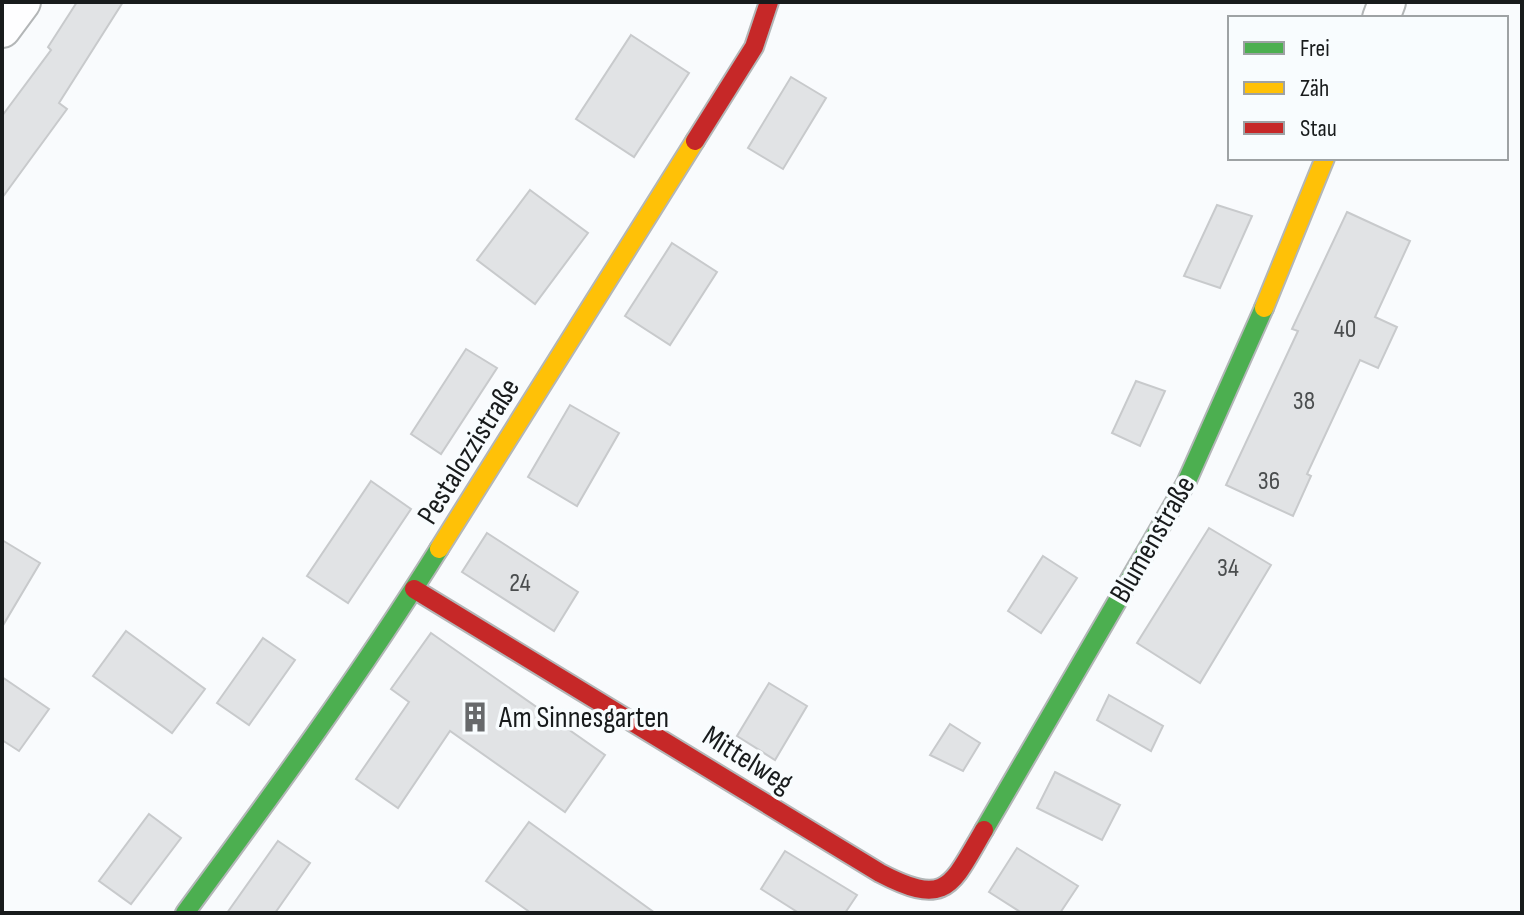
<svg xmlns="http://www.w3.org/2000/svg" width="1524" height="915" viewBox="0 0 1524 915" font-family="'Sofia Sans Condensed',sans-serif">
  <style>
    .building { fill: #e1e3e5; stroke: #c8cacc; stroke-width: 2 }
    .lines { fill: none; stroke-linecap: round; stroke-linejoin: round }
    .street-casing { stroke: #b3b6b7; stroke-width: 40 }
    .fast-casing { stroke: #b3b6b7; stroke-width: 22 }
    .slow-casing { stroke: #b3b6b7; stroke-width: 22 }
    .jam-casing { stroke: #b3b6b7; stroke-width: 22 }
    .street { stroke: #fefeff; stroke-width: 36 }
    .fast { stroke: #4caf50; stroke-width: 18 }
    .slow { stroke: #ffc107; stroke-width: 18 }
    .jam { stroke: #c62828; stroke-width: 18 }
    .labels { text-anchor: middle; stroke-width: 7; stroke-linejoin: round; paint-order: stroke }
    .number-label { font-size: 26px; fill: #4a4d4e }
    .street-label { font-size: 30px; fill: #181b1c; stroke: #f8fcfe }
    .poi-label { font-size: 30px; fill: #181b1c; stroke: #f8fcfe; text-anchor: start }
  </style>
  <rect width="100%" height="100%" fill="#f9fbfd"/>
  <g class="building">
    <polygon points="77,2 123,2 59,103 67,109 2,198 2,116 51,50 48,47"/>
    <polygon points="631,35 689,73 634,157 576,119"/>
    <polygon points="791,77 826,98 783,169 748,148"/>
    <polygon points="530,190 588,233 535,304 477,260"/>
    <polygon points="1217,205 1252,216 1220,288 1184,276"/>
    <polygon points="1347,212 1410,241 1375,317 1397,327 1378,368 1360,360 1307,474 1311,476 1293,516 1226,485 1298,331 1292,329"/>
    <polygon points="672,243 717,272 670,345 625,316"/>
    <polygon points="466,349 497,368 441,454 411,434"/>
    <polygon points="1136,381 1165,391 1140,446 1112,433"/>
    <polygon points="570,405 619,433 577,506 528,477"/>
    <polygon points="371,481 411,509 348,603 307,576"/>
    <polygon points="1209,528 1271,565 1200,683 1137,643"/>
    <polygon points="487,533 578,592 554,631 462,572"/>
    <polygon points="2,540 40,563 2,627"/>
    <polygon points="1043,556 1077,578 1041,633 1008,611"/>
    <polygon points="126,631 205,689 172,733 93,676"/>
    <polygon points="431,633 605,755 565,812 450,731 398,808 356,779 409,702 391,689"/>
    <polygon points="263,638 295,660 249,725 217,703"/>
    <polygon points="2,677 49,709 19,751 2,740"/>
    <polygon points="769,683 807,706 775,760 737,736"/>
    <polygon points="1109,695 1163,726 1151,751 1097,720"/>
    <polygon points="950,724 980,743 963,771 930,755"/>
    <polygon points="1055,772 1120,805 1102,840 1037,808"/>
    <polygon points="149,814 181,838 131,904 99,881"/>
    <polygon points="529,822 655,913 531,913 486,881"/>
    <polygon points="278,841 310,863 275,913 227,913"/>
    <polygon points="1017,848 1078,886 1060,913 1022,913 989,892"/>
    <polygon points="785,851 857,895 845,913 799,913 761,889"/>
  </g>
  <g class="lines">
    <g class="street-casing">
      <g id="street">
        <polyline points="1381,18 1387,2"/>
        <polyline points="2,29 22,2"/>
      </g>
    </g>
    <g class="fast-casing">
      <g id="fast">
        <polyline points="984,830 1186,483 1264,308"/>
        <path d="M185 913C273 794 360 675 439 549"/>
      </g>
    </g>
    <g class="slow-casing">
      <g id="slow">
        <polyline points="1264,308 1325,158"/>
        <polyline points="439,549 695,141"/>
      </g>
    </g>
    <g class="jam-casing">
      <g id="jam">
        <polyline points="695,141 754,47 769,2"/>
        <path d="M414 589 880 873C947 908 951 886 984 830"/>
      </g>
    </g>
    <use href="#street" class="street"/>
    <use href="#fast" class="fast"/>
    <use href="#slow" class="slow"/>
    <use href="#jam" class="jam"/>
  </g>
  <defs>
    <g id="building-bare" transform="scale(2.4)"><path d="M-4-6H4V6H1V3H-1V6H-4ZM-2.5-4.3h1.7v1.8h-1.7ZM.8-4.3h1.7v1.8H.8ZM-2.5-1h1.7V.8h-1.7ZM.8-1h1.7V.8H.8Z" fill="#67696b" stroke="#f8fcfe" stroke-width="2.5" paint-order="stroke"/></g>
  </defs>
  <g fill-rule="evenodd">
    <use href="#building-bare" x="475" y="717"/>
  </g>
  <g class="labels">
    <g class="number-label">
      <text x="1345" y="337">40</text>
      <text x="1304" y="409">38</text>
      <text x="1269" y="489">36</text>
      <text x="1228" y="576">34</text>
      <text x="520" y="591">24</text>
    </g>
    <g class="street-label">
      <text transform="translate(468 451) rotate(-58)" y="10">Pestalozzistraße</text>
      <text transform="translate(1152 539) rotate(-60)" y="10">Blumenstraße</text>
      <text transform="translate(748 759) rotate(32)" y="10">Mittelweg</text>
    </g>
    <g class="poi-label">
      <text x="499" y="727">Am Sinnesgarten</text>
    </g>
  </g>
  <rect width="1524" height="915" fill="none" stroke="#181b1c" stroke-width="8"/>
  <rect x="1228" y="16" width="280" height="144" fill="#f8fcfe" stroke="#9ea2a4" stroke-width="2"/>
  <rect x="1244" y="42" width="40" height="12" fill="#4caf50" stroke="#9ea2a4" stroke-width="2"/>
  <text x="1300" y="56" font-size="24" fill="#181b1c">Frei</text>
  <rect x="1244" y="82" width="40" height="12" fill="#ffc107" stroke="#9ea2a4" stroke-width="2"/>
  <text x="1300" y="96" font-size="24" fill="#181b1c">Zäh</text>
  <rect x="1244" y="122" width="40" height="12" fill="#c62828" stroke="#9ea2a4" stroke-width="2"/>
  <text x="1300" y="136" font-size="24" fill="#181b1c">Stau</text>
</svg>
